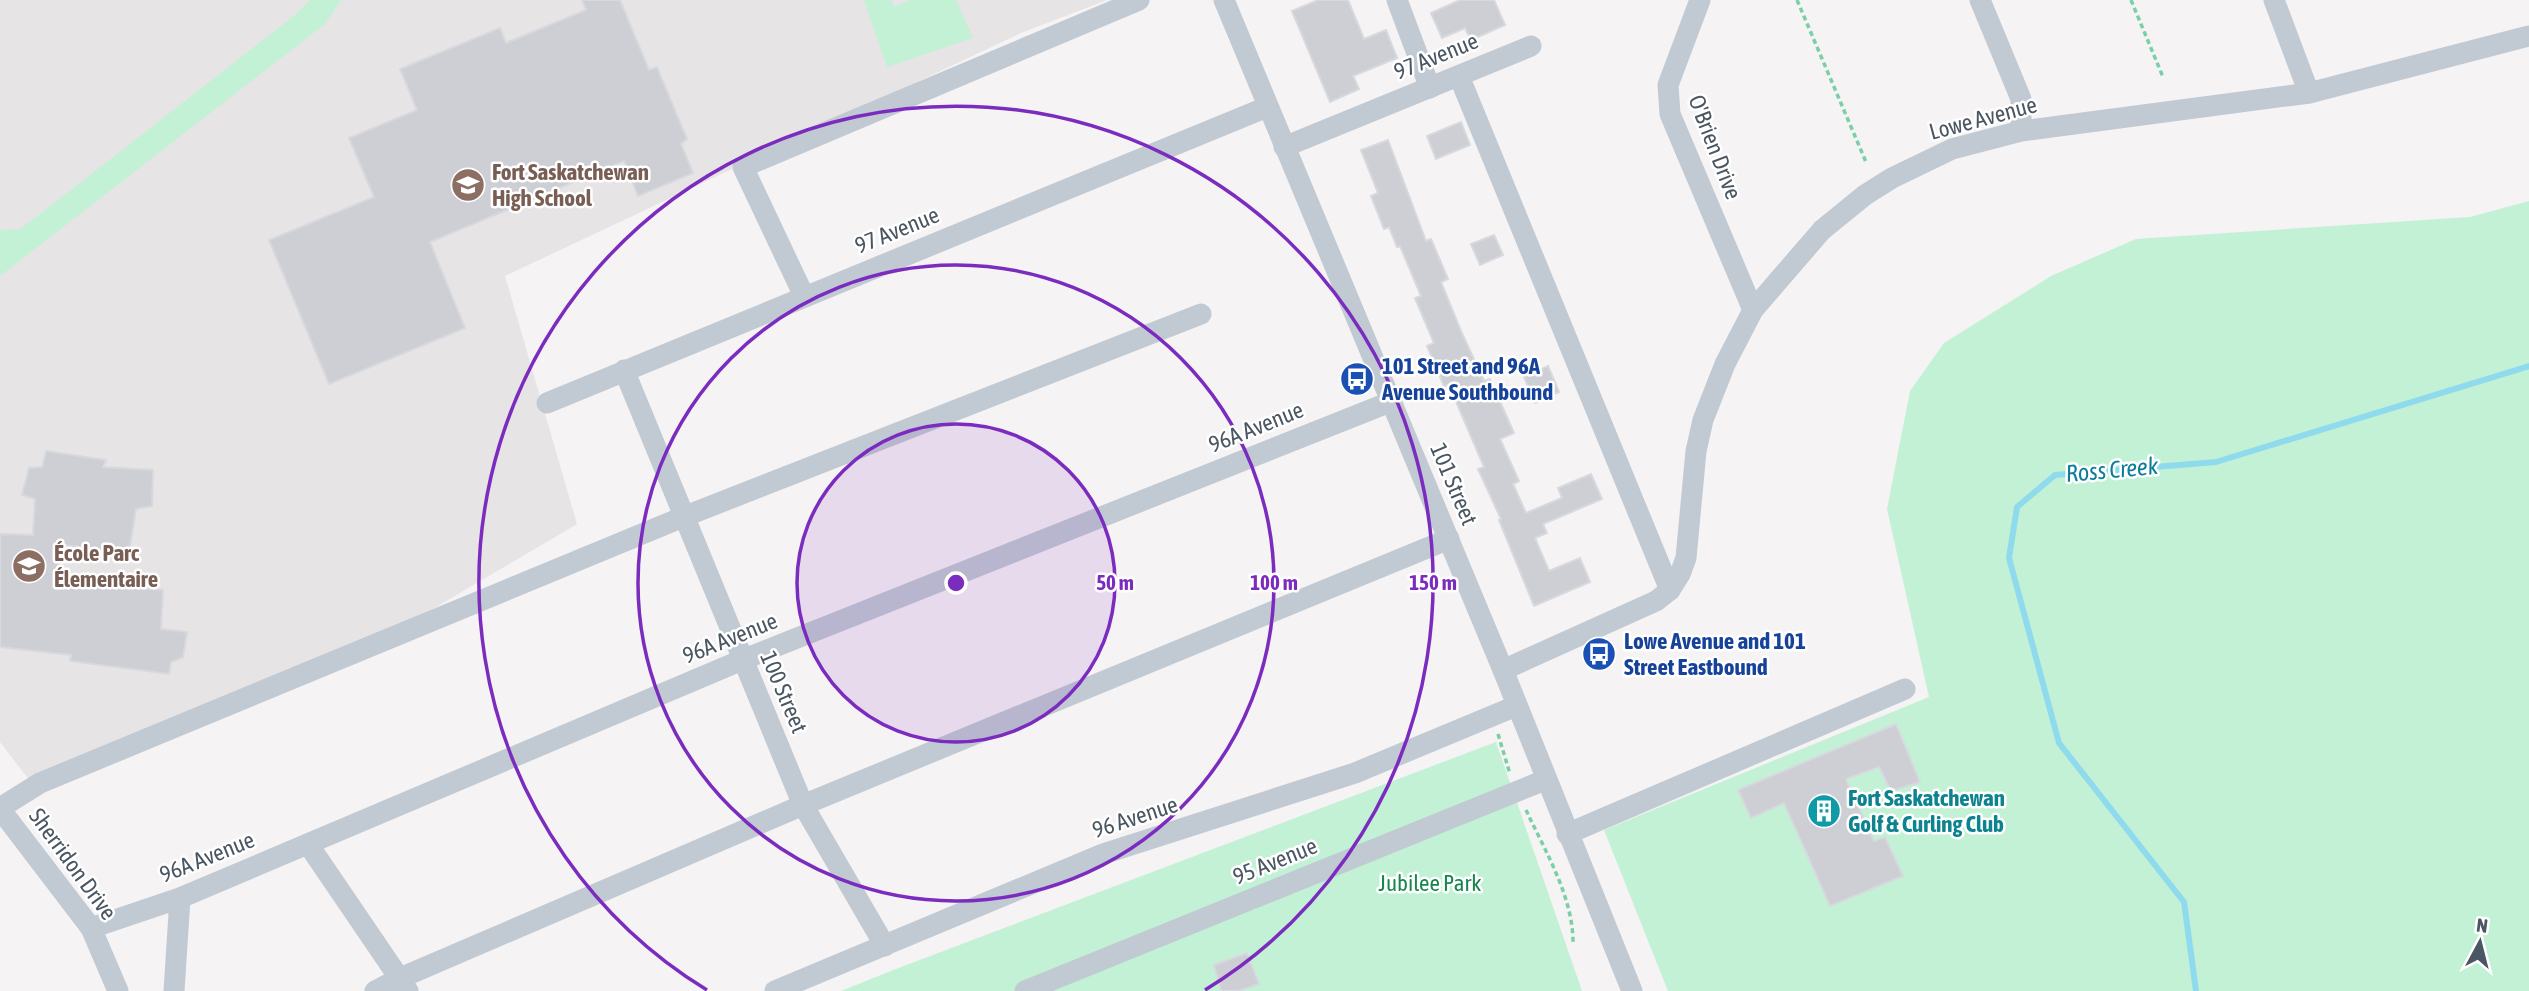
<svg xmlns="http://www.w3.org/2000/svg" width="2529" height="991" viewBox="0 0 2529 991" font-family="'Asap Condensed',sans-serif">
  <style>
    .education { fill: #e6e4e5 }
    .green { fill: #c3f1d5 }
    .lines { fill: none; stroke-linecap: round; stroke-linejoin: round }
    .stream { stroke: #90daee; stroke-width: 6 }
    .building { fill: #cdcfd5; stroke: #d7d9de; stroke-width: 2 }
    .path { stroke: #7ad0a6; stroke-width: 3.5; stroke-dasharray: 5 3.5; stroke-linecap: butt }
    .minor { stroke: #c1cad2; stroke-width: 21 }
    .ring { fill: none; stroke: #7b2cbf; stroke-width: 3.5 }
    .labels { text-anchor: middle; stroke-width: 5; stroke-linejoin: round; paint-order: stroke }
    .street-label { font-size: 23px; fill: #4a5661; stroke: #fff }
    .education-label { font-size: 23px; font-weight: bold; fill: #785e54; stroke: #fff; text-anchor: start }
    .transit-label { font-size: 23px; font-weight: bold; fill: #164399; stroke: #fff; text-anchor: start }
    .culture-label { font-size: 23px; font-weight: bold; fill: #0d838f; stroke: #fff; text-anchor: start }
    .park-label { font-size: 23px; fill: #17864f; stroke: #fff }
    .water-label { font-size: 24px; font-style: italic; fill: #0c7c9b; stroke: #fff }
    .centre { fill: #7b2cbf; stroke: #fff; stroke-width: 3.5 }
    .ring-label { font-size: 21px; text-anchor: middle; font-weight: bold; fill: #7b2cbf; stroke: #fff; stroke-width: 5; stroke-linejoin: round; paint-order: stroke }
  </style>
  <rect width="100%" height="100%" fill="#f5f3f3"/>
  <polygon class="education" points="0,0 1107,0 1021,33 505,276 577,524 431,610 30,781 0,742"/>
  <g class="green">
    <polygon points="310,0 341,0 325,24 0,276 0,230 20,229 35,218 295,15"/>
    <polygon points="864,0 891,0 894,7 911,0 956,0 973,38 887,67"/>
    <polygon points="2529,201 2529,991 1668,991 1604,830 1929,697 1887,509 1910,391 1944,343 2051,276 2136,239 2470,217"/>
    <polygon points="1496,742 1582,991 841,991 896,969"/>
  </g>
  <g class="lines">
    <polyline class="stream" points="2196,991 2184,902 2059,743 2009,558 2017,507 2055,475 2216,462 2529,366"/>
  </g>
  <g class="building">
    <polygon points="582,0 620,0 649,70 657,67 687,139 681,144 693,173 638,196 624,161 430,242 465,328 329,384 269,240 374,197 349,138 417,110 400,69 500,28 506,43 586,10"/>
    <polygon points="1318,0 1348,0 1364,39 1386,30 1397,58 1353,76 1359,89 1330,102 1292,11"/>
    <polygon points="1460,0 1494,0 1505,25 1471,40 1465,28 1442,38 1431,13"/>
    <polygon points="1461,122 1470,145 1436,159 1427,136"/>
    <polygon points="1388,140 1426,241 1431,239 1448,279 1441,282 1461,331 1484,381 1490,379 1514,433 1500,439 1519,481 1513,484 1526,513 1562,498 1558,488 1591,474 1602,499 1543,524 1547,533 1535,538 1549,571 1580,558 1590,582 1534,606 1499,520 1501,519 1478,469 1484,467 1449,385 1444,386 1427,346 1434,343 1415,298 1421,296 1400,246 1397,247 1389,227 1384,229 1371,196 1378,193 1361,150"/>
    <polygon points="1494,235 1503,255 1480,265 1471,244"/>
    <polygon points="1548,366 1559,392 1535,403 1524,377"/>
    <polygon points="46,451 106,460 103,467 153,470 152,506 136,509 129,552 63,545 56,581 163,590 161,629 187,632 183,657 171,662 169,674 70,661 71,655 0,647 0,534 33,535 35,499 22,495 29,468 42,467"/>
    <polygon points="1896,724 1920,782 1891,791 1879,767 1846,779 1874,841 1885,837 1903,876 1830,906 1784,803 1751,818 1738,790"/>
    <polygon points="1247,953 1259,984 1239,991 1221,991 1214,965"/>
  </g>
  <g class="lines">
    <g class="path">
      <polyline points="1797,0 1866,162"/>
      <polyline points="2131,0 2163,77"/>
      <polyline points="1498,734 1510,774"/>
      <path d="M1526 810C1545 851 1574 898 1573 945"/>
    </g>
    <g class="minor">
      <polyline points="1224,0 1503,670 1632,991"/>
      <polyline points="1397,0 1430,88"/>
      <polyline points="1700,0 1668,85 1670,114 1753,310"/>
      <polyline points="1980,0 2021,99 2021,131"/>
      <polyline points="2274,0 2309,93"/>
      <polyline points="1459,76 1670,590"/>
      <polyline points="1284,147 1531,46"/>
      <polyline points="804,296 743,167 1139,0"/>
      <polyline points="624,370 803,805 885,946"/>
      <polyline points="547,403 1267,107"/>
      <polyline points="1503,670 1656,601 1670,590 1680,574 1686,558 1696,451 1703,420 1725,364 1753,310 1822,230 1865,195 1892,178 1952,149 2021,131 2309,93 2529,36"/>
      <polyline points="0,808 40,783 683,517 1201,314"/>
      <polyline points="0,809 91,928 118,991"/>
      <polyline points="1567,834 1905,689"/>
      <polyline points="308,844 408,991"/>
      <polyline points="91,928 180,898 742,660 1390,402"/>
      <polyline points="174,991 180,898"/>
      <polyline points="375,991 398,979 803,805 1449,539"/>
      <polyline points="775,991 1103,854 1355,773 1516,706"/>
      <polyline points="1025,991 1545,780"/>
    </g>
  </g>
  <circle cx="956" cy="583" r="159" fill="#7b2cbf" fill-opacity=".12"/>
  <g class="ring">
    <circle cx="956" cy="583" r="159"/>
    <circle cx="956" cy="583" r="318"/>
    <path d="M707 990A477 477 0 1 1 1205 990"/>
  </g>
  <defs>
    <g id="school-disc" transform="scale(1.75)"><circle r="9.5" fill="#8d6e63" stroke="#fff"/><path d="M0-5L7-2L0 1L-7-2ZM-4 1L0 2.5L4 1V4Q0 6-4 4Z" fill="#fff"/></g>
    <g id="bus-disc" transform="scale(1.75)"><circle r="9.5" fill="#1a4fb4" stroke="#fff"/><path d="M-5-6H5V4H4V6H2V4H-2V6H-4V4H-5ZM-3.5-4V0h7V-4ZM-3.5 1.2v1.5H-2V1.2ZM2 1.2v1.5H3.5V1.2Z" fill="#fff"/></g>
    <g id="building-disc" transform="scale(1.75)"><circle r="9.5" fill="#0f9aa8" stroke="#fff"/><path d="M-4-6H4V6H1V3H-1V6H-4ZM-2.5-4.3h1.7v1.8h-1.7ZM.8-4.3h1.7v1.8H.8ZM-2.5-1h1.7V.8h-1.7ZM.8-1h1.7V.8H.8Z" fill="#fff"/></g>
  </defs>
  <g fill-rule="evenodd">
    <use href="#school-disc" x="468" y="185"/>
    <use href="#bus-disc" x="1357" y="379"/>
    <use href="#school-disc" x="29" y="566"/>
    <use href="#bus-disc" x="1599" y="654"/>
    <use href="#building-disc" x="1824" y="811"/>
  </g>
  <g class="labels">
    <g class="street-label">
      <text transform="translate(1436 56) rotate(-22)" y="8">97 Avenue</text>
      <text transform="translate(1983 118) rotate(-15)" y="8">Lowe Avenue</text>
      <text transform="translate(1715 147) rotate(69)" y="8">O'Brien Drive</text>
      <text transform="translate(897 230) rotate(-22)" y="8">97 Avenue</text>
      <text transform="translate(1256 427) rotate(-22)" y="8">96A Avenue</text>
      <text transform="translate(1454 484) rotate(67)" y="8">101 Street</text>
      <text transform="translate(730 638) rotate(-22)" y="8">96A Avenue</text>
      <text transform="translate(784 692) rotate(67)" y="8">100 Street</text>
      <text transform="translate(1135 817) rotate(-18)" y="8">96 Avenue</text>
      <text transform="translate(207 857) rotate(-22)" y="8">96A Avenue</text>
      <text transform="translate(1275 861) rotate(-22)" y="8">95 Avenue</text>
      <text transform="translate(73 864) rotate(54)" y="8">Sherridon Drive</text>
    </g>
    <g class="education-label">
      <text x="492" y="180">Fort Saskatchewan<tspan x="492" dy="26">High School</tspan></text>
      <text x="54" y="561">École Parc<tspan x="54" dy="26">Élementaire</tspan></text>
    </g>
    <g class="transit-label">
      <text x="1382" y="374">101 Street and 96A<tspan x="1382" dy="26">Avenue Southbound</tspan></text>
      <text x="1624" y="649">Lowe Avenue and 101<tspan x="1624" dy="26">Street Eastbound</tspan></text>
    </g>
    <g class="culture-label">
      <text x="1848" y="806">Fort Saskatchewan<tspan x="1848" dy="26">Golf &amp; Curling Club</tspan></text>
    </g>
    <g class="park-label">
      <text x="1430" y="891">Jubilee Park</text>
    </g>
    <g class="water-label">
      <text transform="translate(2112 470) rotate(-5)" y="8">Ross Creek</text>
    </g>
  </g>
  <circle cx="956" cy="583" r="10" class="centre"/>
  <g class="ring-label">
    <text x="1115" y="590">50 m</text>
    <text x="1274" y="590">100 m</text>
    <text x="1433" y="590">150 m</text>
  </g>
  <g transform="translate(2480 942) rotate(7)" stroke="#ffffff" stroke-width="5" paint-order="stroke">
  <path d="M0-5L12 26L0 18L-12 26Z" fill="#4a5661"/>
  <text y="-10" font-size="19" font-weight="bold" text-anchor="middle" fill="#4a5661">N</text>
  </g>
</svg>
